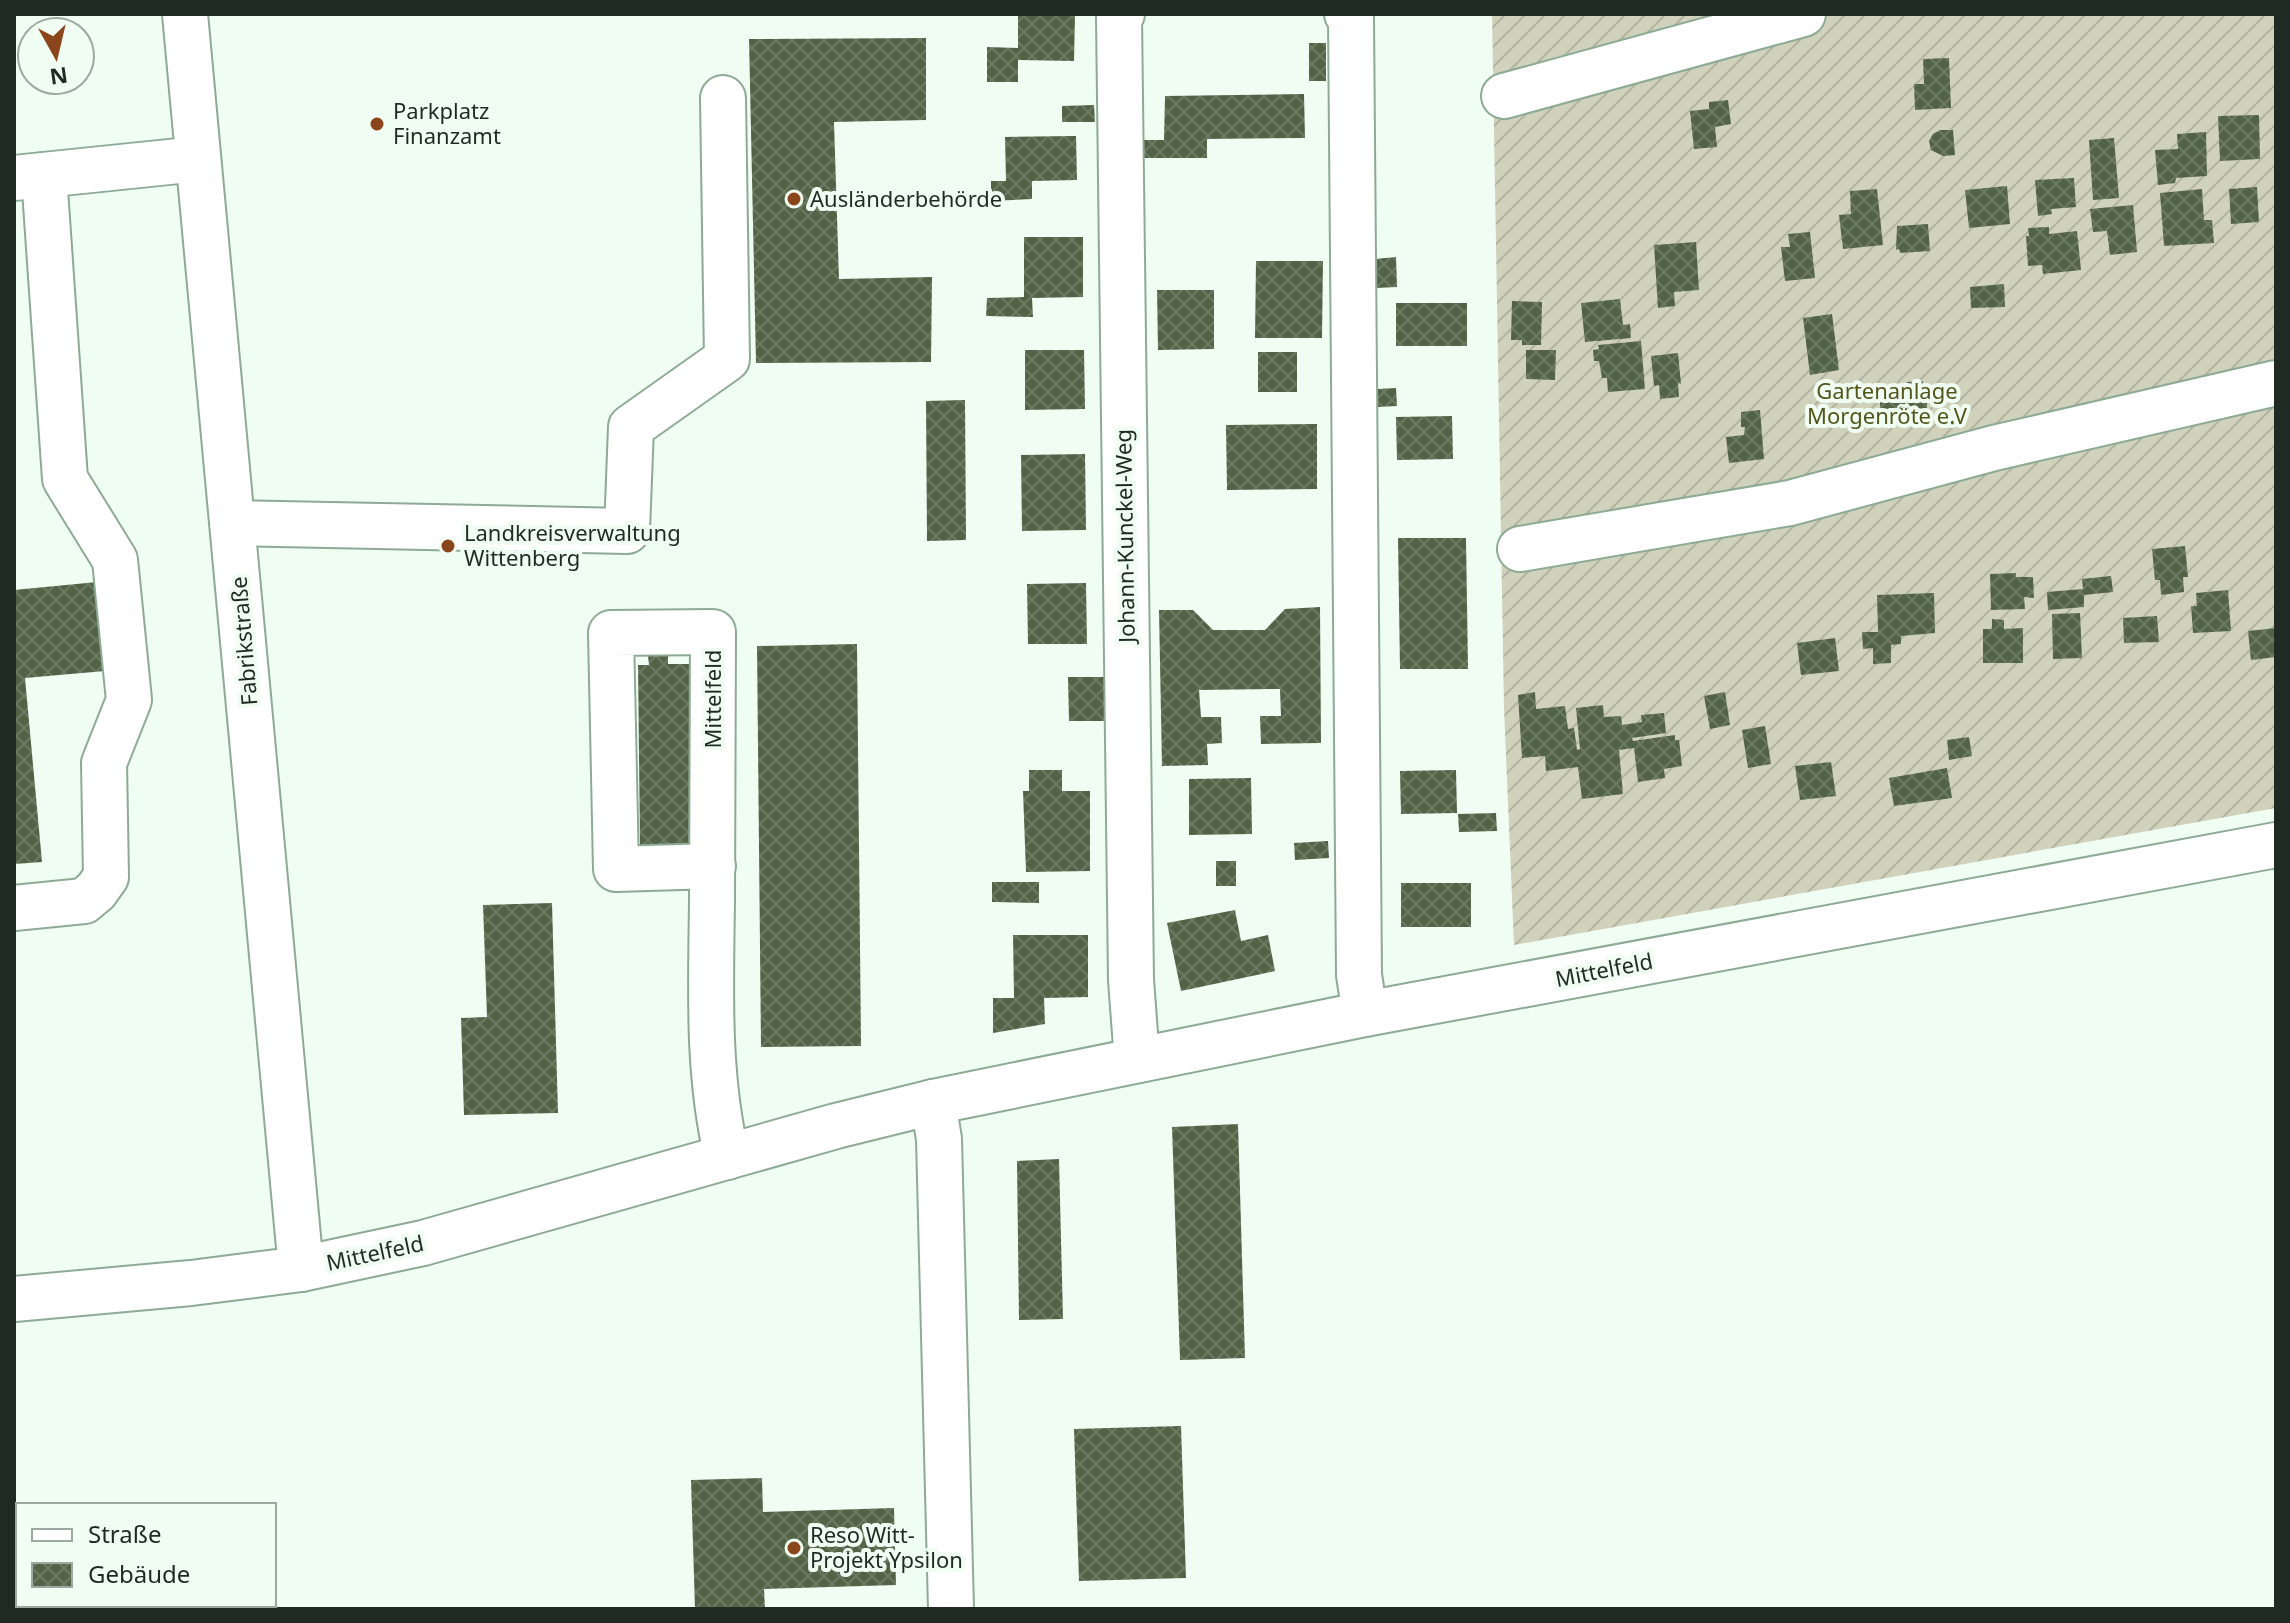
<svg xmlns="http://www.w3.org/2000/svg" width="2290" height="1623" viewBox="0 0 2290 1623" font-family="'Noto Sans',sans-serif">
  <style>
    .garden { fill: url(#garden-furrows) }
    .building { fill: url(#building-cross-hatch) }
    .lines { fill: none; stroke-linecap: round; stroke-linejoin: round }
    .minor-casing { stroke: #8dab94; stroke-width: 48 }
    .minor { stroke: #fff; stroke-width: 44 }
    .poi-dot { fill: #8a451b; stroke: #f0fdf3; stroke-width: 3 }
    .labels { text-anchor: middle; stroke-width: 8; stroke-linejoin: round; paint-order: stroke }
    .poi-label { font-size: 22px; fill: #1f2b22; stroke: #f0fdf3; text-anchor: start }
    .park-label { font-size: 22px; fill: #54551b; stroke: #f0fdf3 }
    .street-label { font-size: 22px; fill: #1f2b22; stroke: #f0fdf3 }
  </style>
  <defs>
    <pattern id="garden-furrows" width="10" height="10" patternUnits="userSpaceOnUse" patternTransform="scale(2)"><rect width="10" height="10" fill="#d0d2bc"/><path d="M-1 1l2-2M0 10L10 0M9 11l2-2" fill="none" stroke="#b2b4a1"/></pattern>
    <pattern id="building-cross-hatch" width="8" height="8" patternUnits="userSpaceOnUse" patternTransform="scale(2)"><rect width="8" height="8" fill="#536346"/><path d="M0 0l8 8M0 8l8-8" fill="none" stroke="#6d7a64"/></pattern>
  </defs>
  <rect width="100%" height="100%" fill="#f0fdf3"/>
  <polygon class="garden" points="1492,14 2276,14 2276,808 1514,945 1504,708"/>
  <g class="building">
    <polygon points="1018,16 1075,16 1074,61 1018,60 1018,82 987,82 987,47 1018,48"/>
    <polygon points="926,38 926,120 834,122 839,279 932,277 931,362 756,363 749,39"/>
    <rect x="1309" y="43" width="17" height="38"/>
    <polygon points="1949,58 1951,108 1915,110 1914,84 1924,84 1923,59"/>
    <polygon points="1304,94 1305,138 1207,139 1207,158 1140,158 1140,140 1164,140 1165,96"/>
    <polygon points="1728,100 1731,124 1715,127 1717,147 1694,149 1690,111 1709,109 1709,102"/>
    <polygon points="1094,105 1095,122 1062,122 1062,106"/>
    <polygon points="2259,115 2260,159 2220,161 2218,116"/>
    <polygon points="1940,130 1953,130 1955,155 1943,156 1931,150 1929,141 1933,134"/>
    <polygon points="2206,132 2207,176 2176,178 2175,183 2158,185 2155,150 2178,149 2177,134"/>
    <polygon points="1076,136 1077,180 1032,181 1032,199 991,201 991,181 1006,181 1005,137"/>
    <polygon points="2114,138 2119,198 2093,200 2089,140"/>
    <polygon points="2074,178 2076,207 2051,209 2052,214 2038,216 2035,180"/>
    <polygon points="2007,186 2010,224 1969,228 1965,190"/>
    <polygon points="2257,187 2259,222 2231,224 2229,189"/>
    <polygon points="1877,189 1883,245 1843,249 1839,215 1851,214 1850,191"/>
    <polygon points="2202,189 2204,220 2212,220 2214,243 2164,246 2160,193"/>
    <polygon points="2133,205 2137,252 2110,255 2107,231 2093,232 2090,209"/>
    <polygon points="1928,224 1930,251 1900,253 1899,249 1896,250 1897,226"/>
    <polygon points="2049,227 2049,234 2077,231 2081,270 2043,274 2042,265 2028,266 2026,236 2029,236 2028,228"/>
    <polygon points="1810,232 1815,278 1785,281 1781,247 1790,247 1788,234"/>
    <polygon points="1024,237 1083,237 1083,297 1032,298 1033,317 986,316 987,298 1024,297"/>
    <polygon points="1696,242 1699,290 1674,292 1675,306 1658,308 1654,245"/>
    <polygon points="1396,257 1397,287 1376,288 1375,259"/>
    <polygon points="1256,261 1323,261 1322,338 1255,338"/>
    <polygon points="2004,284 2005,307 1971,308 1970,287"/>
    <polygon points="1157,290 1214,290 1214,349 1158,350"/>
    <polygon points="1620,299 1623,325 1630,324 1631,338 1585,342 1581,303"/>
    <polygon points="1512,301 1542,302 1541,345 1522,345 1522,340 1511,340"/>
    <rect x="1396" y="303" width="71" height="43"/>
    <polygon points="1832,314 1839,370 1810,375 1803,318"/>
    <polygon points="1641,341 1645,389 1608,392 1607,378 1602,378 1599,361 1594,361 1593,350 1599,349 1598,345"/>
    <polygon points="1025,350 1084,350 1085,409 1025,410"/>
    <polygon points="1526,350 1556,350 1555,380 1526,379"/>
    <rect x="1258" y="352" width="39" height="40"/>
    <polygon points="1678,353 1681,384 1678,383 1679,397 1660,399 1659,385 1654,386 1651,356"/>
    <polygon points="1923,381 1923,392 1927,391 1927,409 1909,412 1907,382"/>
    <polygon points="1396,388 1397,406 1378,407 1377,389"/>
    <polygon points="1904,388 1906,417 1881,419 1879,390"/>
    <polygon points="965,400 966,540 927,541 926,401"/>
    <polygon points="1760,410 1764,459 1729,463 1726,437 1744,435 1745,427 1741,427 1741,412"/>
    <polygon points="1452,416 1453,459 1397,460 1396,417"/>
    <polygon points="1317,424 1317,489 1227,490 1226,425"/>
    <polygon points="1085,454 1086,530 1022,531 1021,455"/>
    <polygon points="1398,538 1466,538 1468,669 1400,669"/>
    <polygon points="2185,546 2188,577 2183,577 2184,592 2161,595 2160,580 2155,580 2152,549"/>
    <polygon points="2016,573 2016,577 2033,577 2034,598 2024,597 2025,609 1991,610 1990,574"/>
    <polygon points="2111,576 2113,592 2084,595 2084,607 2048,610 2047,592 2083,589 2082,579"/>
    <polygon points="97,582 105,671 25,678 42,862 14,864 14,590"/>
    <polygon points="1086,583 1087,644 1028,644 1027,584"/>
    <polygon points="2228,590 2231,631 2193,633 2191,606 2197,606 2196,593"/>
    <polygon points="1934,593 1935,633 1901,636 1901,644 1891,645 1891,663 1873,664 1873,648 1863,649 1862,632 1878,632 1877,595"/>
    <polygon points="1320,607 1321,743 1261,744 1260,716 1281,716 1280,689 1199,690 1201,717 1221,717 1222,743 1207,744 1208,765 1162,766 1159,610 1193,610 1213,630 1265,630 1285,609"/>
    <polygon points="2080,613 2082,658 2053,659 2052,614"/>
    <polygon points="2157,616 2159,642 2124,643 2123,618"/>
    <polygon points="1992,619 2004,620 2004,629 2023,628 2023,663 1983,663 1983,629 1992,629"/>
    <polygon points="2276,628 2276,657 2251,660 2248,631"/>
    <polygon points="1835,638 1839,671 1801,675 1797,643"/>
    <polygon points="857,644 861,1046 761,1047 757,646"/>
    <polygon points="668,655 668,664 693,664 697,845 640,845 638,665 649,665 648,656"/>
    <polygon points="1068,677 1105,677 1105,721 1069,721"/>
    <polygon points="1535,692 1536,709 1565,706 1568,729 1574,728 1577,750 1580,749 1576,708 1603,705 1604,717 1621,716 1622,725 1642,722 1641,715 1664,713 1666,733 1632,738 1633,741 1675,735 1675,740 1679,740 1682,766 1664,769 1665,778 1638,782 1634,748 1619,750 1623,794 1582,799 1578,767 1546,771 1545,756 1522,758 1518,695"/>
    <polygon points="1725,692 1730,725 1710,729 1704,696"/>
    <polygon points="1765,726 1771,764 1748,768 1742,730"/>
    <polygon points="1969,737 1972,756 1949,760 1947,740"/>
    <polygon points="1831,762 1836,796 1800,800 1795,766"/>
    <polygon points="1947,768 1952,798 1894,806 1889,778"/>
    <polygon points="1029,770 1062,770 1062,791 1090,791 1090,871 1026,872 1023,791 1029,791"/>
    <polygon points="1456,770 1457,813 1401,814 1400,771"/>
    <polygon points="1251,778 1252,834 1189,835 1189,779"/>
    <polygon points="1496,813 1497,831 1459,832 1458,814"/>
    <polygon points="1328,841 1329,858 1295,860 1294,843"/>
    <rect x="1216" y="861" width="20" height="25"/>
    <polygon points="992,882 1039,882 1039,903 992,902"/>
    <rect x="1401" y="883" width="70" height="44"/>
    <polygon points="552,903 558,1113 464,1115 461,1018 487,1017 483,905"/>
    <polygon points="1235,910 1241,941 1268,935 1275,971 1181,991 1167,923"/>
    <polygon points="1013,935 1088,935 1088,997 1044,998 1045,1024 993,1033 993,998 1014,998"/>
    <polygon points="1238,1124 1245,1358 1180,1360 1172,1127"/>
    <polygon points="1059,1159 1063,1319 1019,1320 1017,1161"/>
    <polygon points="1181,1426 1186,1578 1079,1581 1074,1429"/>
    <polygon points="762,1478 763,1512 894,1508 896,1585 764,1589 765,1609 695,1609 691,1480"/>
  </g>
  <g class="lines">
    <g class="minor-casing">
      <g id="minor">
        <polyline points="185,14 301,1269"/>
        <polyline points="1122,14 1119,17 1131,980 1137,1060"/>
        <polyline points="1347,14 1351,18 1359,975 1365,1014"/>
        <polyline points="1504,96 1803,14"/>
        <polyline points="14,178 198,159"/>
        <polyline points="233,523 627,531 631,427 727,359 723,98"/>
        <polyline points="1520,549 1790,503 1994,448 2276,383"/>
        <path d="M713 866 616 869 611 633 713 632C713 721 713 811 712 901 711 987 707 1073 727 1157"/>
        <polyline points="14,908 84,901 96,891 106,877 104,763 129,700 115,560 65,479 44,175"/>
        <polyline points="933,1102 939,1139 951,1609"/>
        <polyline points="14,1299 191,1283 301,1269 423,1243 836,1126 933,1102 1365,1014 2276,845"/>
      </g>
    </g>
    <use href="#minor" class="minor"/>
  </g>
  <g class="poi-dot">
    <circle cx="377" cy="124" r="8"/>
    <circle cx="794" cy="199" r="8"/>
    <circle cx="448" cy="546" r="8"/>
    <circle cx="794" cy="1548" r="8"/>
  </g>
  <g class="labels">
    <g class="poi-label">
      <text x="393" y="119">Parkplatz<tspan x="393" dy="25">Finanzamt</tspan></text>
      <text x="810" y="207">Ausländerbehörde</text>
      <text x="464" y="541">Landkreisverwaltung<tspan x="464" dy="25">Wittenberg</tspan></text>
      <text x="810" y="1543">Reso Witt-<tspan x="810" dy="25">Projekt Ypsilon</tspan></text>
    </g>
    <g class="park-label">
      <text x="1887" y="399">Gartenanlage<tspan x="1887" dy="25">Morgenröte e.V</tspan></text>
    </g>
    <g class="street-label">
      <text transform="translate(1125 536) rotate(-91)" y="8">Johann-Kunckel-Weg</text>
      <text transform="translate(244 641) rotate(-95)" y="8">Fabrikstraße</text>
      <text transform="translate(713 699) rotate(-90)" y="8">Mittelfeld</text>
      <text transform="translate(1604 970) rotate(-11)" y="8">Mittelfeld</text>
      <text transform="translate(375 1253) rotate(-12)" y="8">Mittelfeld</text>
    </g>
  </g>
  <rect width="2290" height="1623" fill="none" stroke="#1f2b22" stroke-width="32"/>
  <rect x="16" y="1503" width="260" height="104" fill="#f0fdf3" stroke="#9ca99f" stroke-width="2"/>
  <rect x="32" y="1529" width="40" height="12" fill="#ffffff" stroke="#9ca99f" stroke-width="2"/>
  <text x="88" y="1543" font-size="24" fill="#1f2b22">Straße</text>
  <rect x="32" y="1563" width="40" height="24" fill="url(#building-cross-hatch)" stroke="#9ca99f" stroke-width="2"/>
  <text x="88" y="1583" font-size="24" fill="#1f2b22">Gebäude</text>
  <g transform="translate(56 56) rotate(172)"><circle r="38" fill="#f0fdf3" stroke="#9ca99f" stroke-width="2"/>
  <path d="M0-6L14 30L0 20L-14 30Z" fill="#8a451b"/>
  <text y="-12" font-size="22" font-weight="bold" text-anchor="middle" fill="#1f2b22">N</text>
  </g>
</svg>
